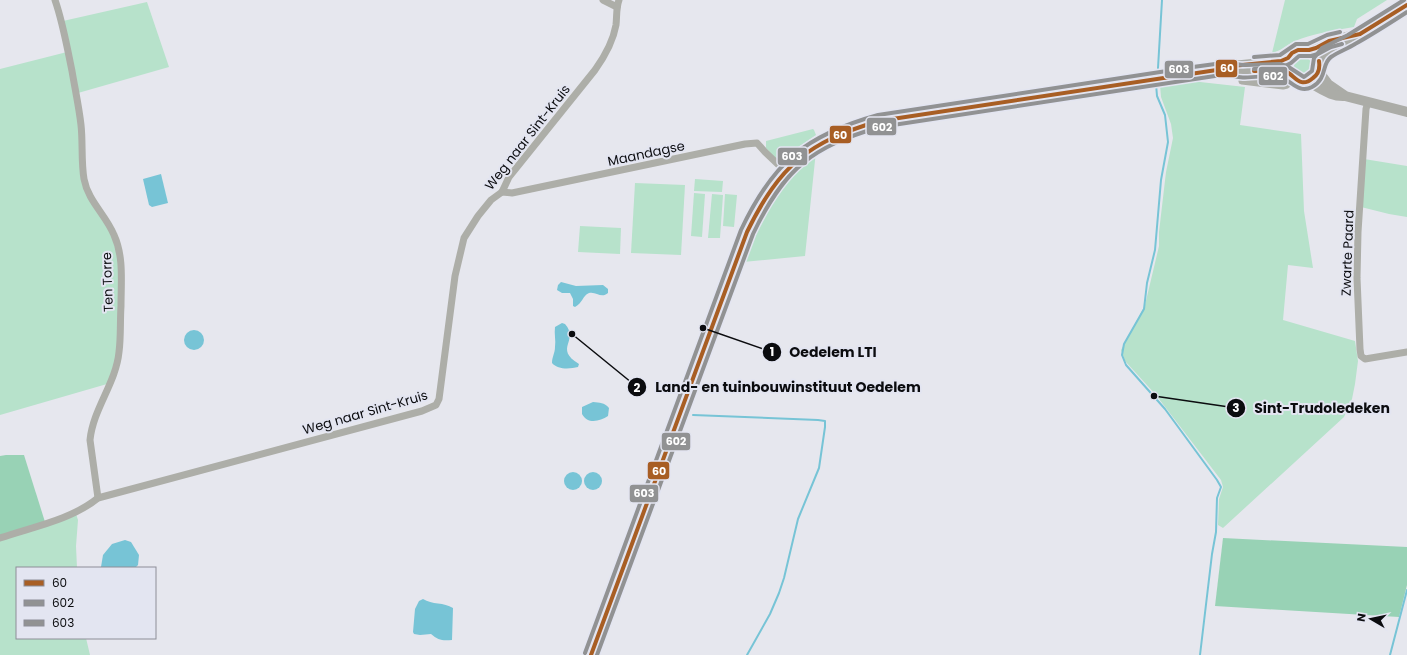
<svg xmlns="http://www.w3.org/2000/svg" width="1407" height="655" viewBox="0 0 1407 655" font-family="Poppins,sans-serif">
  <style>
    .green { fill: #b7e2cb }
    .forest { fill: #98d2b5 }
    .water { fill: #77c4d6 }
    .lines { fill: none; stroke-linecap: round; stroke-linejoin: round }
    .stream { stroke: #77c4d6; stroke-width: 2 }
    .street { stroke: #adaea8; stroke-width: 7 }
    .secondary { stroke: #abaca7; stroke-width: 10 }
    .bus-1-casing { stroke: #e3e5f1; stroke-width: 7 }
    .bus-2-casing { stroke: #e3e5f1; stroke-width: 7 }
    .bus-3-casing { stroke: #e3e5f1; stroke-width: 7 }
    .bus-1 { stroke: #a85e24; stroke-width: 4 }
    .bus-2 { stroke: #919293; stroke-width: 4 }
    .bus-3 { stroke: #919293; stroke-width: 4 }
    .labels { text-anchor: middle; stroke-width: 4; stroke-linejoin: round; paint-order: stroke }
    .street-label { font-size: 13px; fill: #0b0c0f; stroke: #e3e5f1 }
    .leader { fill: none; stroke: #0b0c0f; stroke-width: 1.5 }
    .callout-dot { fill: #0b0c0f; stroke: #e3e5f1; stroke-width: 1.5 }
    .mark-label { font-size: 12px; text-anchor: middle; font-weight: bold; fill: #fff }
    .callout-label { font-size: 14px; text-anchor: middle; font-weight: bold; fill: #0b0c0f; stroke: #e3e5f1; stroke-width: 4; stroke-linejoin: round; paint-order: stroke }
    .line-badge { stroke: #e3e5f1; stroke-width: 1.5 }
    .badge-label { font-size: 11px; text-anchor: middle; font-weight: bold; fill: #fff }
  </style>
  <rect width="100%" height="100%" fill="#e6e7ee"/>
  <g class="green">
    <path d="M1285 0H1387L1357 19 1354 27C1335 30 1312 34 1295 41 1286 45 1281 51 1272 53Z"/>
    <polygon points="147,2 169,67 78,93 63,21"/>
    <polygon points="67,52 79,124 83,182 106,224 119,254 117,358 107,384 0,415 0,69"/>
    <circle cx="1303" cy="66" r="9"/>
    <polygon points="1191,81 1245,87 1240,125 1301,134 1304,211 1313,268 1288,265 1283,320 1355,341 1358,361 1355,384 1352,399 1344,417 1223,528 1218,525 1219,499 1223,487 1221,480 1156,395 1125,361 1121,350 1145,305 1159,246 1159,232 1166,172 1173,138 1171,124 1161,97 1160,85"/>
    <polygon points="813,129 814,130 816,135 798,147 781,162 778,162 766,148 766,141"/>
    <path d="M816 151 805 256 743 262C751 240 759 217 772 198 784 180 800 165 816 151Z"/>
    <polygon points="1364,159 1407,166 1407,217 1389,214 1361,207"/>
    <polygon points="695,179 723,181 722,192 694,191"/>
    <polygon points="635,183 685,185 681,255 631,253"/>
    <polygon points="694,193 705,194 702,237 691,236"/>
    <polygon points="712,194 723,195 720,238 708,238"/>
    <polygon points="725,194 737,195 734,227 723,226"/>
    <polygon points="580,226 621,228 620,254 578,252"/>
    <polygon points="76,514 78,520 76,546 77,568 17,568 17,638 86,638 90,655 0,655 0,538"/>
  </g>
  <g class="forest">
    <polygon points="6,455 24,455 45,522 0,537 0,456"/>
    <polygon points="1223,538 1407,547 1407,585 1399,617 1215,606"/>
  </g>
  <g class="water">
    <polygon points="161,174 168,203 152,207 149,205 143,179"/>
    <path d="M561 282 576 286 603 285 608 289V293C601 299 596 291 589 293 582 296 583 303 575 307L573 306V299L570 293H562L557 290 558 285Z"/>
    <path d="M562 323 565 324C580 341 553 348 579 364L578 367C570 369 558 370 552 363 552 357 555 353 555 347 556 340 554 334 555 327Z"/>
    <circle cx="194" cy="340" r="10"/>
    <path d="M593 402C600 403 604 402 609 408L608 416C600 421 588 425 582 414V407Z"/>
    <circle cx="573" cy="481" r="9"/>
    <circle cx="593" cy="481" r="9"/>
    <polygon points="125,540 131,542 139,555 138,565 135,568 102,568 101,567 103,555 112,544"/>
    <path d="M423 599C432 605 444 602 453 608L452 640C442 641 438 640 431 634L420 635 414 634 413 632 415 609 419 601Z"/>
  </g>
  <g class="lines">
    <g class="stream">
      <polyline points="1158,68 1162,0"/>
      <polyline points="1156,84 1157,96 1165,115 1168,142 1161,180 1155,250 1147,283 1144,309 1124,344 1122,355 1126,365 1165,409 1217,480 1221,487 1217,498 1216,532 1212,554 1200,655"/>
      <polyline points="693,415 818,420 825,421 825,427 819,468 798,519 784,578 779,593 770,614 747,655"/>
      <polyline points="1390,655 1407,590"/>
    </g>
    <g class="street">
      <path d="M55 0C63 23 67 47 72 71 75 89 79 107 81 125 83 143 81 161 84 179 88 201 106 215 114 235 124 257 121 282 121 306 120 321 121 337 119 352 116 383 93 409 90 440L98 498"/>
      <polyline points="603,0 617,7"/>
      <polyline points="1245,67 1242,81 1283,86 1287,85 1292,78"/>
      <polyline points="1368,102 1366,109 1358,232 1357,278 1360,349 1361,356 1365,359 1407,352"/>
      <polyline points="502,192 512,193 745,144 757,143 765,152 785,171"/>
      <path d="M0 538C32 527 71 520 98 498L422 411 436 405 439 399 455 276 464 238 478 216 491 200 502 192 509 177 595 70C605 56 613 42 616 25 617 16 616 8 619 0"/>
    </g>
    <g class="secondary">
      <circle cx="1303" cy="66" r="17"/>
      <polyline points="1309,50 1316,48 1329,41 1354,35"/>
      <polyline points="1319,61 1326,53 1351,40 1407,5"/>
      <polyline points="1237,70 1279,70 1288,73"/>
      <polyline points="1319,72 1328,84 1344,95"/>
      <path d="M1308 82C1321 88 1330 97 1345 96L1407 112"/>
      <path d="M591 655 747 232C775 168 811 138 879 121L1230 68 1232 66 1281 61 1288 58"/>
    </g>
    <g class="bus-1-casing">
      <g id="bus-1">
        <path d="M1254 71C1263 71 1274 67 1283 70 1295 74 1299 90 1313 78 1319 74 1320 68 1319 61"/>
        <path d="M591 655 747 232C780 165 808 142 879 121L1230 68 1232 66 1281 61 1288 58 1292 53 1298 50H1309L1316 48 1329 41 1360 34 1407 5"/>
      </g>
    </g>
    <g class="bus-2-casing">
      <g id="bus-2">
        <polyline points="1254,69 1283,67 1291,63 1299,56 1311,56 1318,54 1331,47 1342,44"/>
        <path d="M597 655 753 234C784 169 811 147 880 127L1195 79 1228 74C1241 81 1262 75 1276 76 1290 77 1297 95 1312 87 1328 78 1321 64 1331 57 1338 52 1347 49 1355 44 1373 34 1390 23 1407 12"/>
      </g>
    </g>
    <g class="bus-3-casing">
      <g id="bus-3">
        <polyline points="1254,57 1280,55 1296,44 1308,44 1327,35 1340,32"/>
        <path d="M585 653 741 230C773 162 806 135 878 115L1193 67 1230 62 1235 64 1243 65 1280 64 1287 66 1304 77 1312 71 1314 58 1322 48 1348 35 1404 0"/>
      </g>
    </g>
    <use href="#bus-1" class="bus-1"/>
    <use href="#bus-2" class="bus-2"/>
    <use href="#bus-3" class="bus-3"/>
  </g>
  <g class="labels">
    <g class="street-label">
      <text transform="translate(527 137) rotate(-52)" y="5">Weg naar Sint-Kruis</text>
      <text transform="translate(646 153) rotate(-12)" y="5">Maandagse</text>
      <text transform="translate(1347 253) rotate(-88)" y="5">Zwarte Paard</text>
      <text transform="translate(107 282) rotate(-92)" y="5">Ten Torre</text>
      <text transform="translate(365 412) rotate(-16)" y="5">Weg naar Sint-Kruis</text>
    </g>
  </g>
  <path class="leader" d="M703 328L772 352M572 334L637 387M1154 396L1236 408"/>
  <g class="callout-dot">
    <circle cx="703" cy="328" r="4"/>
    <circle cx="572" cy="334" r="4"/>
    <circle cx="1154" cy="396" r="4"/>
    <circle cx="772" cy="352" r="10"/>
    <circle cx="637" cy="387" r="10"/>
    <circle cx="1236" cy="408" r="10"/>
  </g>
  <g class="mark-label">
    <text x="772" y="356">1</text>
    <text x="637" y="392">2</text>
    <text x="1236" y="412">3</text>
  </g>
  <g class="callout-label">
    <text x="833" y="357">Oedelem LTI</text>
    <text x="788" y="392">Land- en tuinbouwinstituut Oedelem</text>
    <text x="1322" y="413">Sint-Trudoledeken</text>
  </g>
  <g class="line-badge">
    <rect x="1215" y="59" width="23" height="19" rx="4" fill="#a85e24"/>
    <rect x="1164" y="60" width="30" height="19" rx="4" fill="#919293"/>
    <rect x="1258" y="66" width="30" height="20" rx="4" fill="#919293"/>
    <rect x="866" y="117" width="31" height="19" rx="4" fill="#919293"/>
    <rect x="829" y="125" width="23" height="19" rx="4" fill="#a85e24"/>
    <rect x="777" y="147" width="31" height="19" rx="4" fill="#919293"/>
    <rect x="661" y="432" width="30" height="19" rx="4" fill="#919293"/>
    <rect x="647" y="461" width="23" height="19" rx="4" fill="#a85e24"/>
    <rect x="629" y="484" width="30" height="19" rx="4" fill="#919293"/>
  </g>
  <g class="badge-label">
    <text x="1227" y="72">60</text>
    <text x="1179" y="73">603</text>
    <text x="1273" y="80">602</text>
    <text x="882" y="131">602</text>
    <text x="840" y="139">60</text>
    <text x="792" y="160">603</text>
    <text x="676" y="445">602</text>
    <text x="659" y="475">60</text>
    <text x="644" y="497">603</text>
  </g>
  <rect x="16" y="567" width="140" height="72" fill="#e3e5f1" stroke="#8d8e97"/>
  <rect x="24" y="580" width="20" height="6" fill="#a85e24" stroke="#8d8e97"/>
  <text x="52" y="587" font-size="12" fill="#0b0c0f">60</text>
  <rect x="24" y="600" width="20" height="6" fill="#919293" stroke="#8d8e97"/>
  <text x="52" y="607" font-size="12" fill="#0b0c0f">602</text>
  <rect x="24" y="620" width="20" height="6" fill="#919293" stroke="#8d8e97"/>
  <text x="52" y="627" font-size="12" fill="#0b0c0f">603</text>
  <g transform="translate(1371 619) rotate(279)" stroke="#e3e5f1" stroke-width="3" paint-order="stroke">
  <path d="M0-3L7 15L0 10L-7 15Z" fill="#0b0c0f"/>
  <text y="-6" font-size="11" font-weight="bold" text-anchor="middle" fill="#0b0c0f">N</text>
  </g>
</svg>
